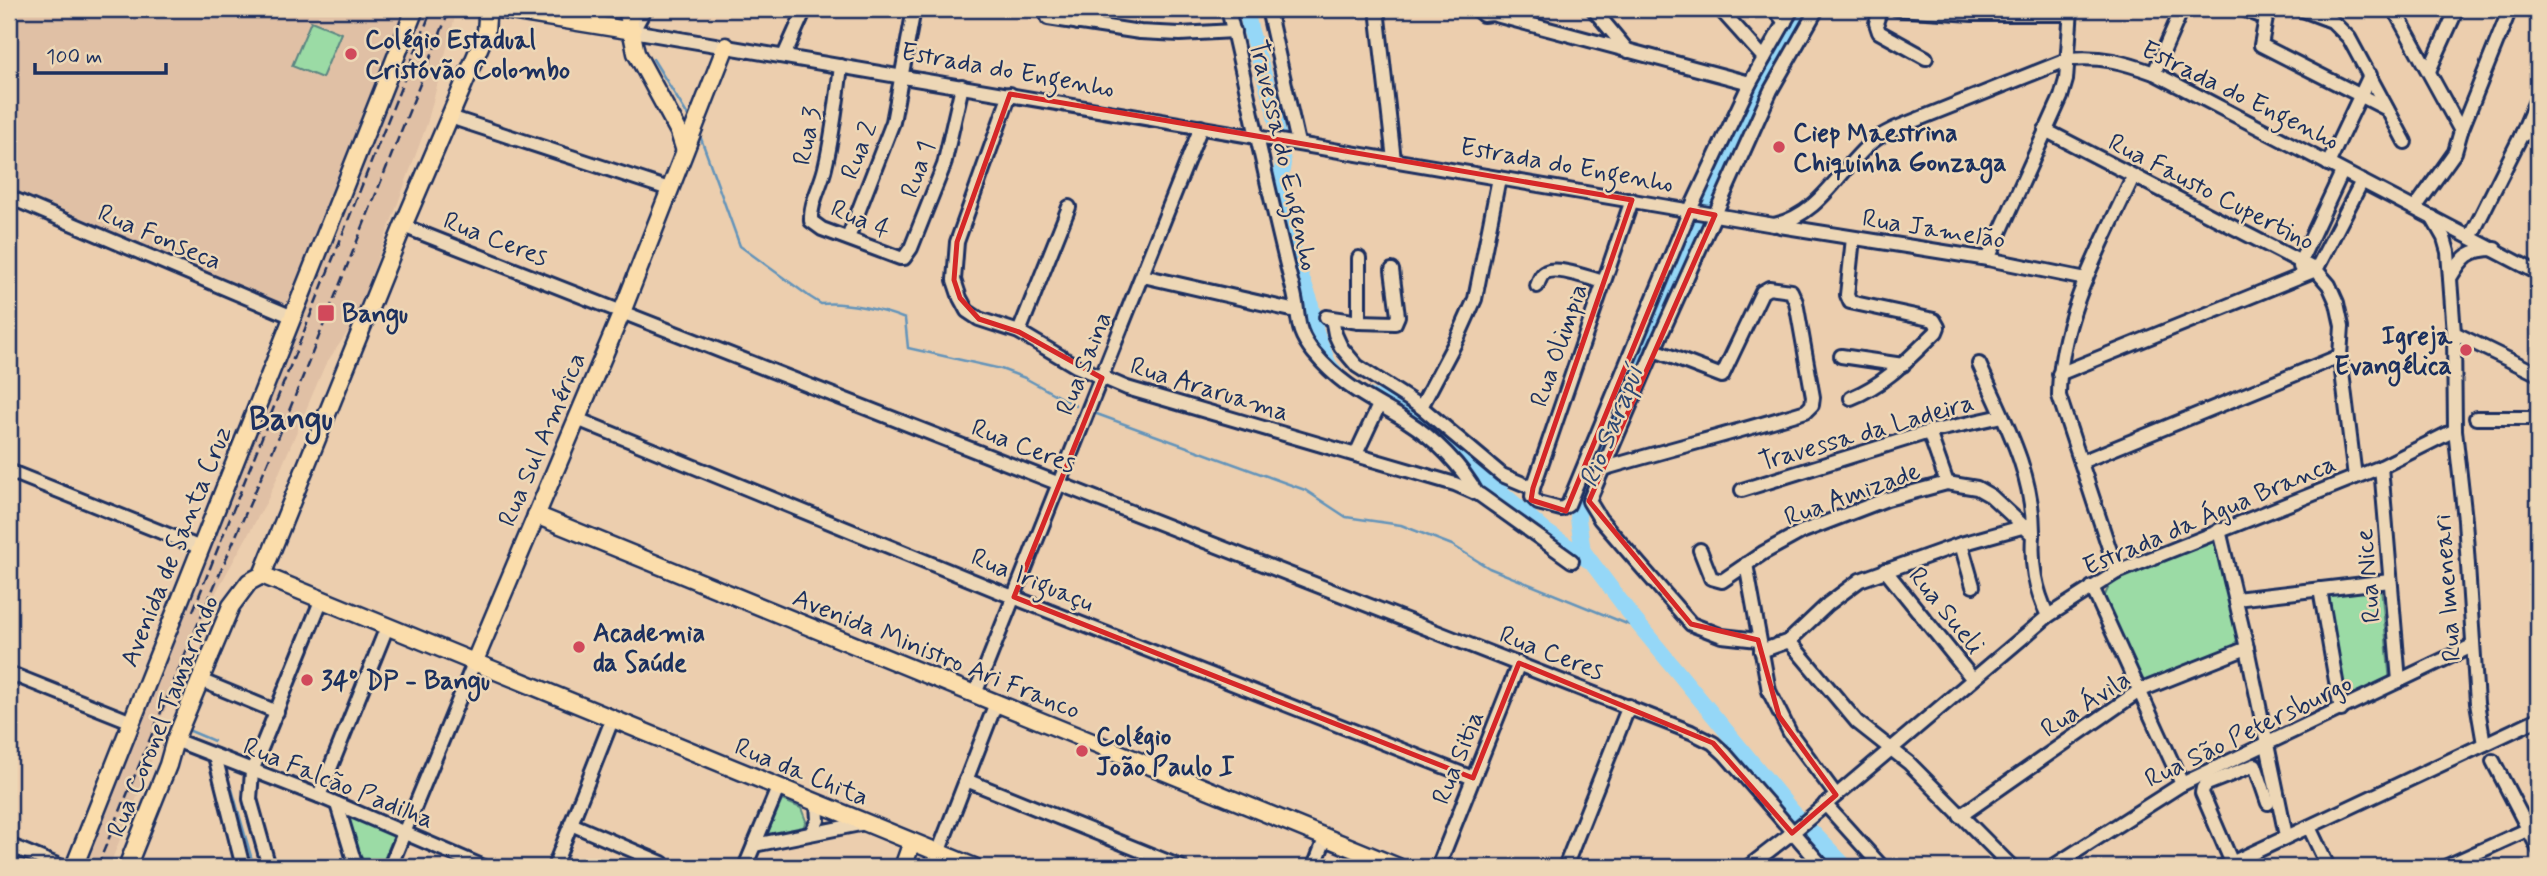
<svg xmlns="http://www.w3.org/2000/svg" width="2547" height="876" viewBox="0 0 2547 876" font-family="Mynerve,sans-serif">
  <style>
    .built { fill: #e0c0a5 }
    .green { fill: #9bdba5; stroke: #5b8582; stroke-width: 2 }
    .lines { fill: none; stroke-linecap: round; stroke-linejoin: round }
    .stream { stroke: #6494ba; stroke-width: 2.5 }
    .river { stroke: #95d7f7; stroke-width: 16 }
    .minor-casing { stroke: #1b2f5e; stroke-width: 18 }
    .major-casing { stroke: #1b2f5e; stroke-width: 21 }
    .minor { stroke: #edd7b6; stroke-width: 12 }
    .major { stroke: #fbddab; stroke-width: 16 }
    .rail { stroke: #1b2f5e; stroke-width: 2.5; stroke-dasharray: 10 5; stroke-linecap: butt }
    .marked { fill: none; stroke: #d62828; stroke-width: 5; stroke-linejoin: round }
    .poi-dot { fill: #d1495b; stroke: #edd7b6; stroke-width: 2.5 }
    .labels { text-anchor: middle; stroke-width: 5; stroke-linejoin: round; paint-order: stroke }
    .poi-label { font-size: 26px; font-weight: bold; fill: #1b2f5e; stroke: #edd7b6; text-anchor: start }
    .street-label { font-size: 26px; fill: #1b2f5e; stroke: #edd7b6 }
    .water-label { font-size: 28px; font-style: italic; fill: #2d4875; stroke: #edd7b6 }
    .district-label { font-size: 33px; font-weight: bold; fill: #1b2f5e; stroke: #edd7b6 }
  </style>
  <rect width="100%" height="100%" fill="#ecceae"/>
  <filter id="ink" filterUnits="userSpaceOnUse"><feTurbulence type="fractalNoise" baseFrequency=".0143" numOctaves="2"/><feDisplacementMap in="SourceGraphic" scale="14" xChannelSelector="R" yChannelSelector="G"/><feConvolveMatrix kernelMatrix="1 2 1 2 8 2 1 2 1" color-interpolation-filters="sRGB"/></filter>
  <g filter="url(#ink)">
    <g class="built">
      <polygon points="9,9 407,9 292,299 286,303 274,303 9,193"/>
      <polygon points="421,9 457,9 427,124 354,323 325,365 268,499 210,603 170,701 160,720 161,737 109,867 85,867 201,576 244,458"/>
    </g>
    <g class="green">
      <polygon points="311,21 341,33 322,78 292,66"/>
      <polygon points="2209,542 2217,543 2238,638 2233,648 2148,683 2141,680 2105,601 2105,595 2110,584"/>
      <polygon points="2381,586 2390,683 2343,704 2321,592"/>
      <polygon points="782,800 801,808 806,821 802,830 766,837"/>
      <polygon points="346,814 395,833 381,867 361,867"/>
    </g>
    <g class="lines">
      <g class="stream">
        <polyline points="653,59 690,119"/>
        <path d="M699 133 740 246 810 297 821 304C844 301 883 310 905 319L908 348 1001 369 1025 378 1076 406"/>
        <polyline points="1094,413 1305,490 1346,517 1401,525 1452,545 1489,568 1632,626 1652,641"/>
        <polyline points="188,730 214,741"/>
        <polyline points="232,789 254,867"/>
      </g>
      <g class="river">
        <polyline points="1246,9 1250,28 1274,109 1283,163 1279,189 1299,271 1310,300 1316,333 1329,365 1336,373"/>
        <polyline points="1801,9 1739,125 1712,193 1580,488 1578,519 1583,551 1634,619 1792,811 1846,867"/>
        <polyline points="1368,396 1404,406 1545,531 1588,560"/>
      </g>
      <g class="minor-casing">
        <g id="minor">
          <path d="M645 9 633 31 1774 225C1821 214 1838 171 1872 142 1879 136 1888 132 1896 128L2069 59C2102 56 2123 62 2154 73L2538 273"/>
          <polyline points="1077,9 1078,23"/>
          <path d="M1228 9C1250 102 1269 196 1293 289 1301 318 1293 327 1314 353 1343 388 1370 398 1407 421 1434 438 1462 466 1477 494"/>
          <polyline points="1268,9 1298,143"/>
          <polyline points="1377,9 1394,160"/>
          <polyline points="1476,9 1483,15 1492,14 1750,83"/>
          <polyline points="1593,9 1628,51"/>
          <polyline points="1720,9 1764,58"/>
          <polyline points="1774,9 1785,22"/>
          <polyline points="1881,9 1876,23 1879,32 1926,58"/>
          <polyline points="1897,9 1972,14 2071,14"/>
          <polyline points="2243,9 2266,18"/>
          <polyline points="2270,9 2266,18 2261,45 2387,109"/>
          <polyline points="2300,9 2332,21 2349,38 2405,142"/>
          <polyline points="2394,9 2461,131"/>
          <polyline points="1048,18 1140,32 1180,34 1234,31"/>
          <polyline points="784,56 805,9"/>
          <path d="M841 66C837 100 833 135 825 168 821 186 810 203 811 221L822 229 900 258H904L911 248 944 165 962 86"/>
          <polyline points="2429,71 2457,9"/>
          <polyline points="2154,73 2182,9"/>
          <polyline points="1010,94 957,242 954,280 960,298 967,311 979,319 1019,332 1076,366 1127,388 1455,484 1480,495 1572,561"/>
          <polyline points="450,117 669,189"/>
          <polyline points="2045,130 2316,270 2329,285 2337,303 2342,326 2340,356 2355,477"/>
          <polyline points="2521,136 2538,96"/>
          <polyline points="2328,164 2370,75"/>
          <polyline points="9,197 293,317"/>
          <polyline points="1632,200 1533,488 1532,497 1538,503 1561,509 1568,505 1690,210 1750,83 1792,9"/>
          <polyline points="2415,208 2455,152 2461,131 2510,9"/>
          <polyline points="403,226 1691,732 1713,743 1725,754 1823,867"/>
          <polyline points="1780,226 1988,259 2086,279"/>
          <polyline points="2471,236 2521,136 2538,127"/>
          <polyline points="848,238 893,122 914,9"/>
          <polyline points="1988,259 2061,97 2066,80 2071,9"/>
          <polyline points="2300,267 2300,262 2342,172"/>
          <polyline points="1143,276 1296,311"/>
          <path d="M2450 278C2463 256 2469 249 2495 249"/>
          <path d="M1537 286C1539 281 1541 274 1546 272 1558 266 1591 279 1604 282"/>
          <polyline points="1326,317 1359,322 1395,323 1398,316 1392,270"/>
          <polyline points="1332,318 1335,334 1341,347 1357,366 1421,407 1502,475 1533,488"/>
          <polyline points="1359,322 1359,258"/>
          <polyline points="1019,332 1069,207"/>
          <polyline points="2454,333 2538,374"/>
          <polyline points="1841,356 1903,365"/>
          <path d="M1979 364C2004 420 2034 473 2033 535"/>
          <polyline points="2059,374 2316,270 2362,181"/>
          <path d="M1851 398C1886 384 1909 358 1936 332L1938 327 1934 320 1850 302 1847 295 1853 238"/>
          <polyline points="1421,407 1457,339 1475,299 1499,178"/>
          <polyline points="2476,418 2532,418 2538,424"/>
          <polyline points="577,419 1003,593 1473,778"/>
          <polyline points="2455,430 2465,520 2477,703 2484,744"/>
          <polyline points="1929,432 1947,483"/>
          <polyline points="1356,454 1379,405"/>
          <polyline points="2081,462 2340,356"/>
          <polyline points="2381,467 2399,681"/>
          <path d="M1602 469C1670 449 1738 432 1806 411L1812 405 1813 397 1796 302 1791 291 1769 288 1762 292 1722 376 1654 350"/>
          <polyline points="9,471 201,548"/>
          <polyline points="1742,490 1929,432 2002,416"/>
          <polyline points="2219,530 2247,648 2286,836"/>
          <polyline points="1961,544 1973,586"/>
          <path d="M1700 550 1711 578 1722 581 1763 553 1801 532 1887 499 1947 483 1977 488 1991 496 2033 535C2031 565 2035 589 2048 616"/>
          <polyline points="1746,564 1769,691 1790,733 1836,795"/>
          <polyline points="1885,570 1972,678"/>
          <path d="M2117 572 2059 396C2059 318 2101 246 2133 177"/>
          <polyline points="2092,587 2182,784"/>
          <polyline points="2320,589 2341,710"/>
          <polyline points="2236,599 2390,581"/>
          <polyline points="1758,640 1722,636 1691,624 1600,519 1589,501 1654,350 1771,90 1817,9"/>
          <polyline points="1789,641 1857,722 1909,763 2012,867"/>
          <polyline points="1761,651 1789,641 1828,604 1860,580 1961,544 2022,527"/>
          <polyline points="9,673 132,722"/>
          <polyline points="200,680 277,712"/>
          <polyline points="975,694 1201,127"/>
          <polyline points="175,740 319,796 484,867"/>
          <polyline points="215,756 243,867"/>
          <polyline points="2493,761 2538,848"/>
          <polyline points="966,780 1181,867"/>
          <polyline points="319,796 387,627"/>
          <polyline points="337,804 356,867"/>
          <polyline points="1825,804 1882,867"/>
          <polyline points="1960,816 2139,691 2247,648"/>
          <polyline points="571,824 662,863"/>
          <polyline points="2309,827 2328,867"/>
          <polyline points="811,833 818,820 817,804"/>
          <polyline points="9,845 62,867"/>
          <polyline points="754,845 865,823"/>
          <polyline points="938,853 996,703"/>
          <polyline points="2232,863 2202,793 2203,788 2207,784 2255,765 2268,803"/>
          <polyline points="269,867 250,799 252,771 321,601"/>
          <polyline points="390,867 474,663"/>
          <polyline points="554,867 612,720"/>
          <polyline points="745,867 778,788"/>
          <polyline points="1314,867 1325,839"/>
          <polyline points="1438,867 1519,663"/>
          <polyline points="1565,867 1629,706"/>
          <polyline points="1748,867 1792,833 2048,616 2117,572 2381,467 2455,430 2454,333 2448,252 2444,238 2432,217"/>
          <polyline points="2052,867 2182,784 2472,646"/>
          <polyline points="2223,867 2538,719"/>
          <polyline points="2445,867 2538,825"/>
        </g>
      </g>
      <g class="major-casing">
        <g id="major">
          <polyline points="497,9 633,31"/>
          <polyline points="627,9 636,53 679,132 684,148"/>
          <polyline points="536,515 1398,867"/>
          <polyline points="262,575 974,867"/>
          <polyline points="474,663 622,312 726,46"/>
          <polyline points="74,867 415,9"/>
          <polyline points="127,867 168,765 175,740 231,606 249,582 262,575 403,226 486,32 487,18 485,9"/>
          <polyline points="903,867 912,842"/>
        </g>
      </g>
      <use href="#minor" class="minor"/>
      <use href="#major" class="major"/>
      <g class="rail">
        <polyline points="193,611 432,9"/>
        <polyline points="97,867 188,647 279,436 450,9"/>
      </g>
    </g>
  </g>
  <path class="marked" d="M1010 94 1632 200 1533 488 1531 500 1566 511 1690 210 1715 215 1589 501 1691 624 1758 640 1779 716 1836 795 1792 833 1713 743 1519 663 1473 778 1014 597 1102 378 1019 332 979 319 960 298 954 280 957 242Z"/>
  <g class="poi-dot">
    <circle cx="351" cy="54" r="7"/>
    <circle cx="1779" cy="147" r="7"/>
    <rect x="317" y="304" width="18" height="18" rx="3.5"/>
    <circle cx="2466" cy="350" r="7"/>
    <circle cx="579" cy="647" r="7"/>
    <circle cx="307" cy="680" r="7"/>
    <circle cx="1082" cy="751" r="7"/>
  </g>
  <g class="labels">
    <g class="poi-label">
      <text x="365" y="48">Colégio Estadual<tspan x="365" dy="30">Cristóvão Colombo</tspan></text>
      <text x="1793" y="141">Ciep Maestrina<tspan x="1793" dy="30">Chiquinha Gonzaga</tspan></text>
      <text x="342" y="322">Bangu</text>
      <text x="2452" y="344" text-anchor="end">Igreja<tspan x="2452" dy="30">Evangélica</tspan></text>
      <text x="593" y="641">Academia<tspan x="593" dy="30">da Saúde</tspan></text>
      <text x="321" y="689">34º DP - Bangu</text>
      <text x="1096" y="745">Colégio<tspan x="1096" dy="30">João Paulo I</tspan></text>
    </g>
    <g class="street-label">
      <text transform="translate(1008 69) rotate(10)" y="9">Estrada do Engenho</text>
      <text transform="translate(2241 94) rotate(26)" y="9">Estrada do Engenho</text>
      <text transform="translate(806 136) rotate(-79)" y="9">Rua 3</text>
      <text transform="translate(858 150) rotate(-69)" y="9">Rua 2</text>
      <text transform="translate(1285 155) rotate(77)" y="9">Travessa do Engenho</text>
      <text transform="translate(1567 164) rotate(10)" y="9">Estrada do Engenho</text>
      <text transform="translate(917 169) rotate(-71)" y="9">Rua 1</text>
      <text transform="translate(2212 191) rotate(27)" y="9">Rua Fausto Cupertino</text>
      <text transform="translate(861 218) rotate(23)" y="9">Rua 4</text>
      <text transform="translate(1934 228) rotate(9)" y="9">Rua Jamelão</text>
      <text transform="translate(160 236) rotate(23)" y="9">Rua Fonseca</text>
      <text transform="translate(496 238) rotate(21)" y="9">Rua Ceres</text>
      <text transform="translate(1558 345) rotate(-71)" y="9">Rua Olimpia</text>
      <text transform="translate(1083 363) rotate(-68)" y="9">Rua Saina</text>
      <text transform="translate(1210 388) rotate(17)" y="9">Rua Araruama</text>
      <text transform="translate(1866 431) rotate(-16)" y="9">Travessa da Ladeira</text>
      <text transform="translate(541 439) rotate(-67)" y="9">Rua Sul América</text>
      <text transform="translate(1024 445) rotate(21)" y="9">Rua Ceres</text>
      <text transform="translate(1852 493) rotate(-20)" y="9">Rua Amizade</text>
      <text transform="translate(2209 514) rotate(-23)" y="9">Estrada da Água Branca</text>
      <text transform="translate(175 546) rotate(-68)" y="9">Avenida de Santa Cruz</text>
      <text transform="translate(2367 576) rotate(-95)" y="9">Rua Nice</text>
      <text transform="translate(1033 579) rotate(22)" y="9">Rua Iriguaçu</text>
      <text transform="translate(2446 588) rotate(-94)" y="9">Rua Imeneari</text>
      <text transform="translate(1947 610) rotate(51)" y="9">Rua Sueli</text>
      <text transform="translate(1552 652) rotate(21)" y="9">Rua Ceres</text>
      <text transform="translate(937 653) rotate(22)" y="9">Avenida Ministro Ari Franco</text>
      <text transform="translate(2085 703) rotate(-33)" y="9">Rua Ávila</text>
      <text transform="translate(162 716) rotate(-68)" y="9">Rua Coronel Tamarindo</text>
      <text transform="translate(2248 730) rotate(-26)" y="9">Rua São Petersburgo</text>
      <text transform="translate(1457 757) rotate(-68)" y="9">Rua Sitia</text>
      <text transform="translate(802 771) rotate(22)" y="9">Rua da Chita</text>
      <text transform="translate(339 782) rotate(22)" y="9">Rua Falcão Padilha</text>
    </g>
    <g class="water-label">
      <text transform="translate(1610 426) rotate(-68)" y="10">Rio Sarapuí</text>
    </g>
    <g class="district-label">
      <text x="291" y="429">Bangu</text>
    </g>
  </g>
  <rect width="2547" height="876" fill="none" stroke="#edd7b6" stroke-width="35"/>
  <rect x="18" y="18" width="2512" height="841" fill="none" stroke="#1b2f5e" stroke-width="2.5" filter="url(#ink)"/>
  <path d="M35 63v10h131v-10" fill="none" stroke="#1b2f5e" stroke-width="3.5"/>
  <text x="46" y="63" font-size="21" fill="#1b2f5e" stroke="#edd7b6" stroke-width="5" paint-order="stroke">100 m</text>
</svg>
